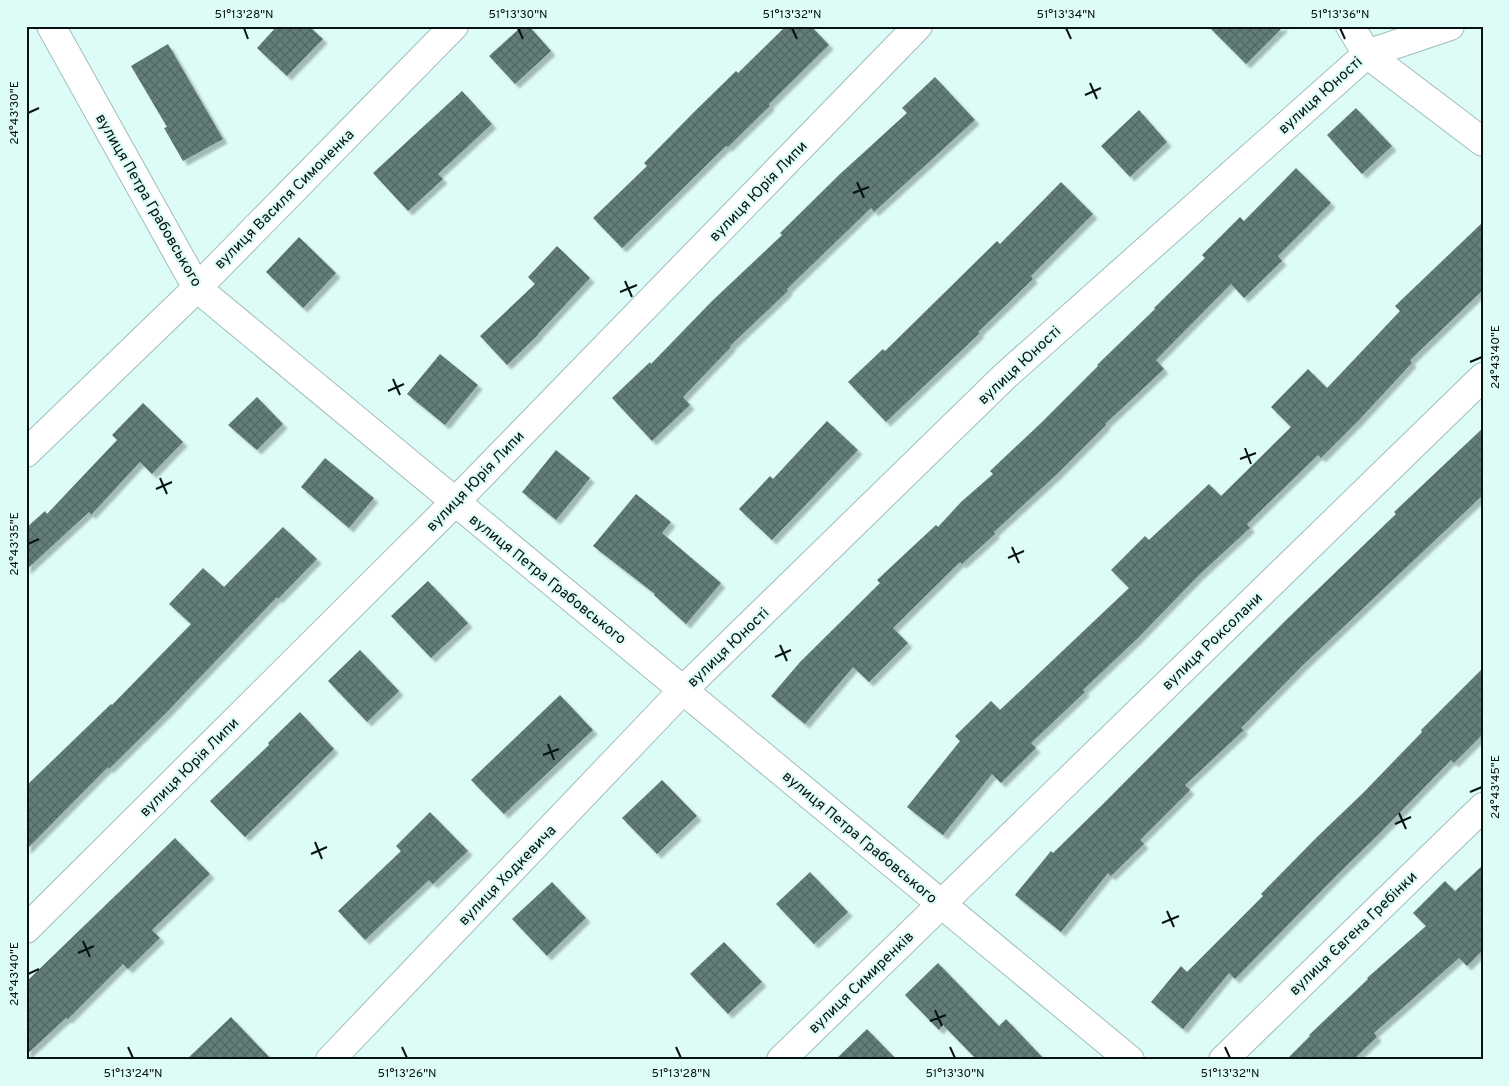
<svg xmlns="http://www.w3.org/2000/svg" width="1509" height="1086" viewBox="0 0 1509 1086" font-family="Overpass,sans-serif">
  <style>
    .building { fill: url(#building-cross-hatch); filter: url(#shadow) }
    .lines { fill: none; stroke-linecap: round; stroke-linejoin: round }
    .minor-casing { stroke: #a1beb8; stroke-width: 30 }
    .minor { stroke: #fff; stroke-width: 28 }
    .ticks { fill: none; stroke: #081311; stroke-width: 2 }
    .labels { text-anchor: middle; stroke-width: 4.5; stroke-linejoin: round; paint-order: stroke }
    .street-label { font-size: 15px; fill: #081311; stroke: #defcf7 }
    .neatline { fill: none; stroke: #081311; stroke-width: 2 }
    .ticks-label { font-size: 12px; text-anchor: middle; fill: #081311 }
  </style>
  <defs>
    <pattern id="building-cross-hatch" width="8" height="8" patternUnits="userSpaceOnUse" patternTransform="scale(1.25)"><rect width="8" height="8" fill="#637e79"/><path d="M0 0l8 8M0 8l8-8" fill="none" stroke="#506662"/></pattern>
    <filter id="shadow"><feDropShadow dx="4.5" dy="4.5" stdDeviation="1" flood-color="#0004"/></filter>
  </defs>
  <rect width="100%" height="100%" fill="#defcf7"/>
  <g class="building">
    <polygon points="277,26 309,26 323,39 287,76 257,48"/>
    <polygon points="522,26 529,26 551,51 515,84 489,56"/>
    <polygon points="786,26 811,26 829,45 769,104 770,106 728,147 726,146 622,248 593,218 647,166 644,163 694,112 736,71 738,73"/>
    <polygon points="1208,26 1284,26 1246,64"/>
    <polygon points="168,44 223,139 183,161 164,128 167,127 131,66"/>
    <polygon points="935,77 975,120 874,212 871,208 787,289 788,291 730,346 731,347 683,397 690,405 652,441 612,398 650,362 651,364 712,301 782,235 780,233 840,174 907,113 902,108"/>
    <polygon points="462,91 492,124 438,174 443,179 408,211 373,173"/>
    <polygon points="1356,108 1392,146 1362,174 1327,135"/>
    <polygon points="1139,110 1167,142 1130,177 1101,146"/>
    <polygon points="1296,168 1331,203 1278,256 1282,261 1244,298 1231,284 1156,360 1164,369 1105,424 1106,425 1057,474 994,532 995,534 962,564 960,562 893,628 908,643 869,682 853,667 805,724 771,696 800,662 880,583 877,580 936,525 938,527 961,502 993,474 990,471 1042,422 1098,366 1097,365 1155,309 1154,308 1205,258 1202,255 1240,217 1244,221"/>
    <polygon points="1061,182 1093,214 1031,276 1033,279 978,332 980,333 886,422 848,382 883,349 885,351 997,241 1000,244"/>
    <polygon points="1483,222 1483,290 1410,360 1412,363 1359,420 1321,458 1318,455 1247,524 1250,528 1199,575 1138,638 1083,690 1085,692 1031,743 1036,748 1001,783 992,774 943,835 907,807 960,741 955,736 991,701 1000,710 1129,588 1111,570 1145,536 1149,540 1209,484 1221,496 1291,427 1271,407 1308,369 1327,388 1400,311 1395,306"/>
    <polygon points="299,237 336,273 303,308 266,272"/>
    <polygon points="557,246 590,278 538,334 538,335 507,365 480,336 535,284 528,277"/>
    <polygon points="440,354 478,385 445,425 407,394"/>
    <polygon points="257,397 283,424 257,450 228,425"/>
    <polygon points="143,403 183,442 152,474 140,462 91,515 89,512 26,570 26,528 45,511 47,514 117,440 112,435"/>
    <polygon points="827,421 858,450 772,540 739,509 770,476 773,479"/>
    <polygon points="1483,428 1483,495 1303,665 1241,728 1244,730 1185,785 1190,790 1140,840 1144,844 1111,876 1108,873 1061,932 1015,895 1051,851 1053,853 1104,803 1287,619 1396,514 1394,512"/>
    <polygon points="556,450 590,478 556,520 522,492"/>
    <polygon points="325,458 374,498 349,528 301,487"/>
    <polygon points="636,494 671,522 662,533 721,583 686,624 654,595 655,594 593,546"/>
    <polygon points="283,527 317,559 278,599 277,597 166,713 109,769 108,767 26,850 26,786 111,704 112,705 191,624 169,604 203,568 224,587"/>
    <polygon points="428,581 468,623 431,658 391,616"/>
    <polygon points="360,650 399,691 367,722 328,681"/>
    <polygon points="1483,668 1483,734 1454,763 1451,760 1379,834 1337,875 1235,979 1229,973 1183,1029 1151,1002 1181,966 1187,972 1263,896 1261,894 1316,838 1363,793 1422,732 1421,730"/>
    <polygon points="560,695 593,730 504,814 471,780"/>
    <polygon points="300,712 334,749 245,837 210,801 269,745 268,743"/>
    <polygon points="662,780 697,816 657,854 622,818"/>
    <polygon points="430,812 468,851 433,884 429,880 365,940 338,911 401,851 396,846"/>
    <polygon points="175,838 210,874 152,930 160,938 128,969 123,964 68,1019 66,1018 26,1055 26,982"/>
    <polygon points="1483,865 1483,950 1467,966 1459,958 1374,1033 1377,1037 1353,1060 1286,1060 1310,1036 1309,1035 1368,979 1367,978 1426,926 1413,913 1445,881 1455,891"/>
    <polygon points="810,872 848,912 814,944 776,904"/>
    <polygon points="552,882 586,918 547,956 512,919"/>
    <polygon points="724,942 762,982 728,1014 690,974"/>
    <polygon points="938,963 999,1026 1006,1019 1045,1060 977,1060 943,1025 939,1030 905,995"/>
    <polygon points="231,1017 272,1060 186,1060"/>
    <polygon points="867,1029 897,1060 835,1060"/>
  </g>
  <g class="lines">
    <g class="minor-casing">
      <g id="minor">
        <polyline points="51,26 197,288 1130,1060"/>
        <polyline points="1350,26 1367,54 1483,142"/>
        <polyline points="26,453 197,288 454,26"/>
        <polyline points="26,929 455,502 918,26"/>
        <polyline points="330,1060 683,690 1005,376 1367,54 1450,26"/>
        <polyline points="781,1060 1483,377"/>
        <polyline points="1223,1060 1483,807"/>
      </g>
    </g>
    <use href="#minor" class="minor"/>
  </g>
  <path class="ticks" d="M244 28 248 39M518 28 523 39M792 28 797 39M1066 28 1071 39M1340 28 1345 39M1090 83 1097 99M1085 95 1101 88M28 113 39 108M857 182 864 198M853 193 869 187M625 281 632 297M620 292 637 285M1470 362 1482 357M393 379 400 395M388 391 404 384M1245 448 1251 464M1240 459 1256 453M160 478 167 494M156 489 172 482M28 544 39 539M1012 547 1019 563M1008 558 1024 551M780 645 787 661M775 657 791 650M548 744 554 760M543 755 559 749M1470 792 1482 787M1399 813 1406 829M1395 824 1411 817M315 842 322 859M311 854 327 847M1167 911 1174 927M1162 923 1179 916M83 941 90 957M78 953 94 946M28 974 39 969M935 1010 942 1026M930 1021 946 1015M128 1047 133 1058M402 1047 407 1058M676 1047 681 1058M950 1047 955 1058M1225 1047 1230 1058"/>
  <g class="labels">
    <g class="street-label">
      <text transform="translate(1320 95) rotate(-42)" y="5">вулиця Юності</text>
      <text transform="translate(758 191) rotate(-46)" y="5">вулиця Юрія Липи</text>
      <text transform="translate(284 199) rotate(-45)" y="5">вулиця Василя Симоненка</text>
      <text transform="translate(149 200) rotate(60)" y="5">вулиця Петра Грабовського</text>
      <text transform="translate(1019 365) rotate(-43)" y="5">вулиця Юності</text>
      <text transform="translate(475 481) rotate(-46)" y="5">вулиця Юрія Липи</text>
      <text transform="translate(548 579) rotate(39)" y="5">вулиця Петра Грабовського</text>
      <text transform="translate(1212 641) rotate(-44)" y="5">вулиця Роксолани</text>
      <text transform="translate(728 647) rotate(-44)" y="5">вулиця Юності</text>
      <text transform="translate(189 767) rotate(-45)" y="5">вулиця Юрія Липи</text>
      <text transform="translate(860 837) rotate(40)" y="5">вулиця Петра Грабовського</text>
      <text transform="translate(507 875) rotate(-46)" y="5">вулиця Ходкевича</text>
      <text transform="translate(1353 933) rotate(-44)" y="5">вулиця Євгена Гребінки</text>
      <text transform="translate(861 982) rotate(-44)" y="5">вулиця Симиренків</text>
    </g>
  </g>
  <rect width="1509" height="1086" fill="none" stroke="#defcf7" stroke-width="55"/>
  <rect x="28" y="28" width="1454" height="1030" class="neatline"/>
  <g class="ticks-label">
    <text x="244" y="18">51°13'28"N</text>
    <text x="518" y="18">51°13'30"N</text>
    <text x="792" y="18">51°13'32"N</text>
    <text x="1066" y="18">51°13'34"N</text>
    <text x="1340" y="18">51°13'36"N</text>
    <text transform="translate(14 113) rotate(-90)" y="4">24°43'30"E</text>
    <text transform="translate(1495 357) rotate(-90)" y="4">24°43'40"E</text>
    <text transform="translate(14 544) rotate(-90)" y="4">24°43'35"E</text>
    <text transform="translate(1495 787) rotate(-90)" y="4">24°43'45"E</text>
    <text transform="translate(14 974) rotate(-90)" y="4">24°43'40"E</text>
    <text x="133" y="1077">51°13'24"N</text>
    <text x="407" y="1077">51°13'26"N</text>
    <text x="681" y="1077">51°13'28"N</text>
    <text x="955" y="1077">51°13'30"N</text>
    <text x="1230" y="1077">51°13'32"N</text>
  </g>
</svg>
